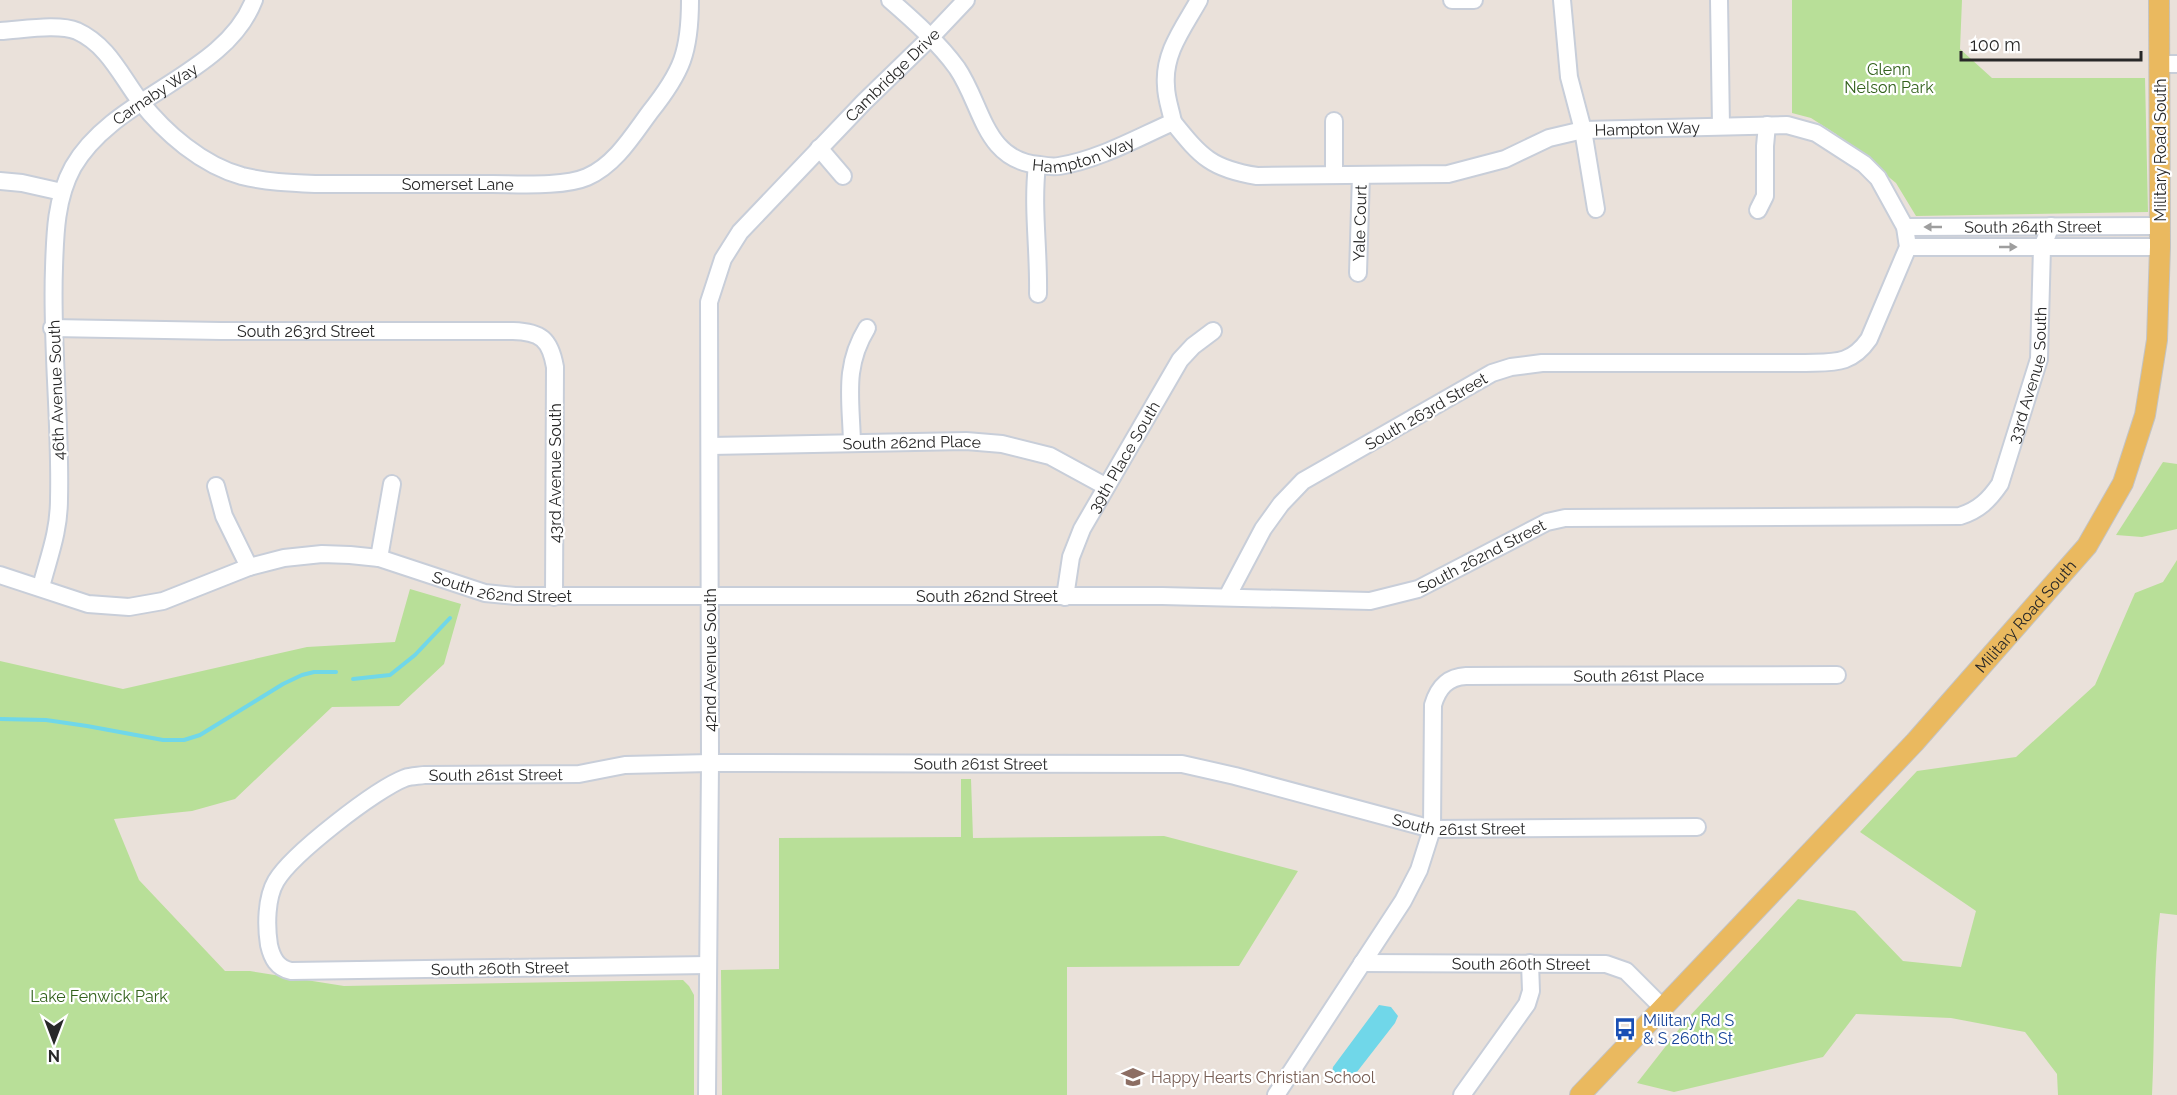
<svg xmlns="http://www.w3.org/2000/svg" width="2177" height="1095" viewBox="0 0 2177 1095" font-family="Raleway,sans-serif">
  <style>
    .green { fill: #b8df98 }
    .water { fill: #70d7e9 }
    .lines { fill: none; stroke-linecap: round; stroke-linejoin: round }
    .stream { stroke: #70d7e9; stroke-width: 4 }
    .minor-casing { stroke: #c8ced9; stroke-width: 20 }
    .major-casing { stroke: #c3c3c3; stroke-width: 22 }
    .minor { stroke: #fff; stroke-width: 16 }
    .major { stroke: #eab95f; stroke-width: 20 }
    .oneway { fill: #9e9e9e }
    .labels { text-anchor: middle; stroke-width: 4.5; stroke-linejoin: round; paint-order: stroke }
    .park-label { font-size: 16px; fill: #32611c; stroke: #fff }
    .street-label { font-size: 16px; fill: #282828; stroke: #fff }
    .transit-label { font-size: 16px; fill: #164399; stroke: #fff; text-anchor: start }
    .education-label { font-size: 16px; fill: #785e54; stroke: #fff; text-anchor: start }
  </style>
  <rect width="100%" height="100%" fill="#eae1da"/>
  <g class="green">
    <polygon points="1792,0 1962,0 1960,49 1992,78 2145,78 2148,212 1916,216 1896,183 1836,134 1811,118 1792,113"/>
    <polygon points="2163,462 2177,464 2177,529 2142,537 2116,535"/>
    <path d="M2177 560V915L2160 913C2153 973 2155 1034 2152 1095H2058L2057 1074 2025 1032 1951 1018 1856 1014 1823 1057 1674 1092 1637 1083 1687 1019 1798 899 1855 911 1903 961 1961 967 1976 911 1860 832 1917 771 2016 757 2095 685 2135 593 2163 582Z"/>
    <polygon points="410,589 461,604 444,664 399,706 332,707 235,799 192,811 114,819 139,880 225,971 250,971 344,986 683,980 689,986 694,995 694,1095 0,1095 0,661 123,689 307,647 395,642"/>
    <polygon points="961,779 971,779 973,838 1164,836 1298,871 1239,966 1067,967 1067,1095 722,1095 721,970 779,969 779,838 961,837"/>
  </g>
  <polygon class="water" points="1379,1005 1391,1007 1398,1016 1395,1023 1353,1077 1353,1082 1332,1072 1333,1067"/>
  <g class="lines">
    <g class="stream">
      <polyline points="353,679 390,675 415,655 450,618"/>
      <polyline points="0,719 46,720 87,726 163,740 184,740 200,735 283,684 302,675 314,672 336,672"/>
    </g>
    <g class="minor-casing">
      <g id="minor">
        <path id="s1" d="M890 0C913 20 939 43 957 68 983 106 984 161 1040 165 1046 166 1053 167 1059 166 1098 160 1137 138 1173 122 1201 157 1212 169 1257 176L1448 174 1505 159 1549 138 1583 130 1787 125 1816 133 1864 164 1878 178 1905 227 1908 247 1869 339C1851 365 1834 362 1805 363H1542L1511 367 1492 373 1303 481 1281 504 1263 529 1227 597"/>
        <polyline points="1452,0 1474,0"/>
        <polyline points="1562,0 1569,77 1583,130 1596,209"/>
        <polyline points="1719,0 1721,126"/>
        <path id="s2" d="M0 31C21 30 58 23 77 31 108 45 121 76 140 101 165 133 202 165 242 176 266 182 290 183 315 184 374 184 433 184 492 184 518 184 564 187 587 177 615 165 633 135 650 112 682 72 690 52 690 0"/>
        <polyline points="2160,64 2177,64"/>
        <polyline points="1334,121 1334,175"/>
        <path d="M1173 122C1171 111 1166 98 1166 86 1163 53 1184 27 1199 0"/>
        <polyline points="819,148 843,176"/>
        <path d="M1037 165C1032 208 1039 250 1038 294"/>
        <polyline points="0,181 22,183 62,192"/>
        <polyline points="1758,210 1765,196 1765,146 1767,125"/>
        <path id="s3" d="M1905 227 2160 226"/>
        <polyline points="1908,247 2160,247"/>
        <path id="s4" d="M1358 273 1361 175"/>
        <path id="s5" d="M52 328 221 331H513C541 332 550 339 555 367L554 597"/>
        <path d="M852 443C851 399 843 367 867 328"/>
        <path id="s6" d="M710 446 966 441 1002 444 1050 456 1105 486"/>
        <polyline points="216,486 224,516 249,567"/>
        <polyline points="379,558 392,484"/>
        <path id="s7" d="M0 575 88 604 129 607 163 601 249 567 284 558 322 554 350 555 379 558 485 593 515 596H1162L1370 601 1418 589 1547 522 1565 518 1960 516C1979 510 1989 500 2000 484L2039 359 2042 247 2051 226"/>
        <path id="s8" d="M41 587C49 556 59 532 59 499 61 422 51 345 54 268 55 233 56 198 73 167 114 95 225 76 254 0"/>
        <path id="s9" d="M1065 597 1071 557 1082 529 1180 360 1193 346 1213 331"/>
        <path id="s10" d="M1362 963 1606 964 1626 971 1662 1007"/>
        <path id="s11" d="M708 965 291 971C277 968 272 958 269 945 266 926 266 898 276 881 292 854 376 789 405 778 411 776 418 776 424 775L579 774 625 765 710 763 1182 764 1235 776 1432 829 1697 827"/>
        <path id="s12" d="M707 1095 710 763 709 302 723 259 740 232 864 102 930 38 966 0"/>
        <path id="s13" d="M1276 1095 1403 901 1419 870 1432 829 1433 705C1438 688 1447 677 1466 676L1837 675"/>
        <polyline points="1462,1095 1527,1004 1531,991 1530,963"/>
      </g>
    </g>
    <g class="major-casing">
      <g id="major">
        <path id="s14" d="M1580 1095 1915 742 2087 546 2123 483 2145 415 2157 340 2160 247 2159 0"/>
      </g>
    </g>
    <use href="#minor" class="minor"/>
    <use href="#major" class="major"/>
  </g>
  <defs><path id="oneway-solid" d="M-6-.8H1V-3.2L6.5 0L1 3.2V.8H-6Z" transform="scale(1.5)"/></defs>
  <g class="oneway">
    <use href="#oneway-solid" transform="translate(1933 227) rotate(180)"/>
    <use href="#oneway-solid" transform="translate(2008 247)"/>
  </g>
  <defs>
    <g id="bus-bare" transform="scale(1.8)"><path d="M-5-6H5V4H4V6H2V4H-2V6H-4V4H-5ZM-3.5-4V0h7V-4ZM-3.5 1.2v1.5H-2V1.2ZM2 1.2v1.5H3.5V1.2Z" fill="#1a4fb4" stroke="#fff" stroke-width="2.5" paint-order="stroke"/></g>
    <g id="school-bare" transform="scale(1.8)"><path d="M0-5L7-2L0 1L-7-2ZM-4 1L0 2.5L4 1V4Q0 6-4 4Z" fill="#8d6e63" stroke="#fff" stroke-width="2.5" paint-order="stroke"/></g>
  </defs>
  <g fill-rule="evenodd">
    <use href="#bus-bare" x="1625" y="1029"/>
    <use href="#school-bare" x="1133" y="1077"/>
  </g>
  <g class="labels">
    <g class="park-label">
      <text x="1889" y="75">Glenn<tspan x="1889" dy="18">Nelson Park</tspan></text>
      <text x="99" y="1002">Lake Fenwick Park</text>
    </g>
    <g class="street-label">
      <text dy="6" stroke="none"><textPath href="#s12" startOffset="1089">Cambridge Drive</textPath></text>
      <text dy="6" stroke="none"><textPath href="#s8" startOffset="536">Carnaby Way</textPath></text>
      <text dy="6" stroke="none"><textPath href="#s1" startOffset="874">Hampton Way</textPath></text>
      <text dy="6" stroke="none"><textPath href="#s1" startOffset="276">Hampton Way</textPath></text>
      <text transform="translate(2160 150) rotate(-90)" y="6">Military Road South</text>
      <text dy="6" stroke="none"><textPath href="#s2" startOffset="518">Somerset Lane</textPath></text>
      <text dy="6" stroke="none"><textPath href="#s4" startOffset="50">Yale Court</textPath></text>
      <text dy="6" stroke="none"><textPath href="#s3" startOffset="128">South 264th Street</textPath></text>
      <text dy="6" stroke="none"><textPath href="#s5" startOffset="254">South 263rd Street</textPath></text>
      <text dy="6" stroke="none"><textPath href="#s7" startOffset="2163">33rd Avenue South</textPath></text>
      <text transform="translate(56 390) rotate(-92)" y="6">46th Avenue South</text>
      <text transform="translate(1426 411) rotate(-30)" y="6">South 263rd Street</text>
      <text dy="6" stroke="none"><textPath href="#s6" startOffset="202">South 262nd Place</textPath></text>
      <text dy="6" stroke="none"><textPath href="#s9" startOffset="154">39th Place South</textPath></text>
      <text transform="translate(555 473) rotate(-90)" y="6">43rd Avenue South</text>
      <text dy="6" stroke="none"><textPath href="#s7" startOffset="1510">South 262nd Street</textPath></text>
      <text dy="6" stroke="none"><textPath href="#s7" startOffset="520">South 262nd Street</textPath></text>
      <text dy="6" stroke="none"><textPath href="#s7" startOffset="1006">South 262nd Street</textPath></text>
      <text dy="6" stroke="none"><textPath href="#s14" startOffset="654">Military Road South</textPath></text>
      <text transform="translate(710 660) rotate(-90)" y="6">42nd Avenue South</text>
      <text dy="6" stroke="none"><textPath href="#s13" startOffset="654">South 261st Place</textPath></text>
      <text dy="6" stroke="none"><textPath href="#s11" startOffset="1262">South 261st Street</textPath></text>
      <text dy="6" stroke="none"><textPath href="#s11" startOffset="776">South 261st Street</textPath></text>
      <text dy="6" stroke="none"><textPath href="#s11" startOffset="1748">South 261st Street</textPath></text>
      <text dy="6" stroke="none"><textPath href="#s10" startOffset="159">South 260th Street</textPath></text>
      <text transform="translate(500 968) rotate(-1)" y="6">South 260th Street</text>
    </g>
    <g class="transit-label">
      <text x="1643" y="1026">Military Rd S<tspan x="1643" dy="18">&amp; S 260th St</tspan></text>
    </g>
    <g class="education-label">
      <text x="1151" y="1083">Happy Hearts Christian School</text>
    </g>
  </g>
  <g transform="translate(54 1041) rotate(180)" stroke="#ffffff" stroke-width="4.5" paint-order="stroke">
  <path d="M0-4.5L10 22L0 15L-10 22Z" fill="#282828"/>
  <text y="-9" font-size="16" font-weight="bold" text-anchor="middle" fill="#282828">N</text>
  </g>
  <path d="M1961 51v9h180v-9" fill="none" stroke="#282828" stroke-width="3"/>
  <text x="1970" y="51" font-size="18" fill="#282828" stroke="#ffffff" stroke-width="4.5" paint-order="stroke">100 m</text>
</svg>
